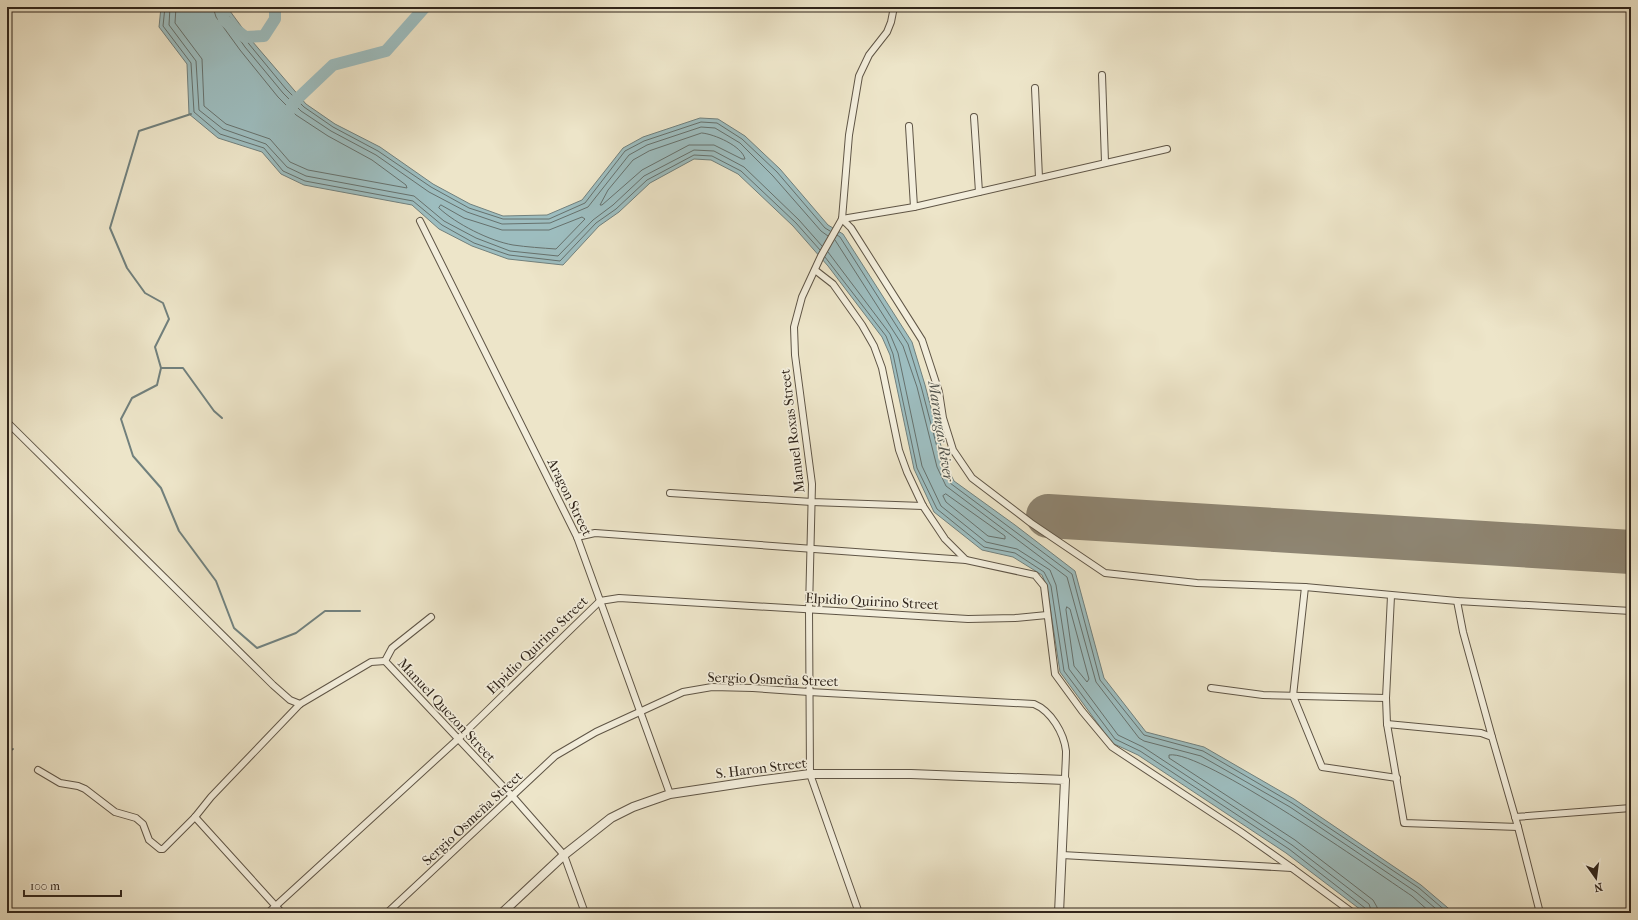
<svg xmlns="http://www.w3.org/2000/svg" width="1638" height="920" viewBox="0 0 1638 920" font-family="'IM FELL French Canon',serif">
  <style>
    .water { fill: #9dbdbf; stroke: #71807d }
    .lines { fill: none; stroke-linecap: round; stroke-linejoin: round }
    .shore { stroke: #66716d; stroke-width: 1 }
    .stream { stroke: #71807d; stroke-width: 2 }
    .river { stroke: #9dbdbf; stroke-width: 12 }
    .runway { stroke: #8e8572; stroke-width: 44 }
    .minor-casing { stroke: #5f5546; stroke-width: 8 }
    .tertiary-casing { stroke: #5f5546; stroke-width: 10 }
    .minor { stroke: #f3eedc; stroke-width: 6 }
    .tertiary { stroke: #f3eedc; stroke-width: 8 }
    .labels { text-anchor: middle; stroke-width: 3.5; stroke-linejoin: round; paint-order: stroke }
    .street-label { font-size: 14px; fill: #30251b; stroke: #f3eedc }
    .water-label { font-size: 15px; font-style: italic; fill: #51534c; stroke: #f3eedc }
  </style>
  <rect width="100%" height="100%" fill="#ede5c9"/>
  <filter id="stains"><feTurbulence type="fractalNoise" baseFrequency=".005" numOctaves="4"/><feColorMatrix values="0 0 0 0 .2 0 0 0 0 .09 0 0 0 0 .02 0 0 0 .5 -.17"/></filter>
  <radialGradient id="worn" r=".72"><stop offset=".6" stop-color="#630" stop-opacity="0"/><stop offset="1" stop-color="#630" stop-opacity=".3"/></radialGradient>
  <polygon class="water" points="161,7 227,7 252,41 306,104 335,124 380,147 433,184 470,204 503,216 547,215 582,200 623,148 643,137 700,118 718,119 745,136 780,169 828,225 843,234 912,342 925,385 946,465 954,481 1015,525 1075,571 1104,678 1146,732 1204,747 1294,799 1421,885 1454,913 1365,913 1286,853 1138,755 1112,743 1060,672 1047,587 1042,575 1013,557 982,550 934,512 914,469 890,355 882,337 828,266 793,226 738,174 711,160 694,159 650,183 619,212 599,226 563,265 508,259 472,246 439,229 412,205 304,185 281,174 262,152 218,138 189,114 187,64 159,27"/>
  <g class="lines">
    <g class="shore">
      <polyline points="165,7 163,26 191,63 194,112 220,134 264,148 283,171 305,181 413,201 442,225 474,243 509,255 560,261 596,223 616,209 647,180 694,155 712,156 741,171 796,223 820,250"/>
      <polyline points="170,7 169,25 196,61 199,110 223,129 266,144 287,167 306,176 414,196 444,221 476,238 510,251 558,256 593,220 613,205 644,176 694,150 714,151 744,167 799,220 822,246"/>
      <polyline points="176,7 175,23 202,59 204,106 226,124 270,139 290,162 308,170 407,188 406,185 372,160 328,136 296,115 278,97 240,50 216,17 213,7"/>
      <polyline points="219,7 221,13 245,47 283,93 301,111 331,131 376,155 429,192 467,212 502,224 550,223 588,207 629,155 647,145 701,127 715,128 740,143 773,176 821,231 828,236"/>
      <polyline points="225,7 225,11 249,44 286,89 304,107 333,127 378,151 431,187 469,208 503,219 549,219 585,203 625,151 644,141 701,122 717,123 742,139 777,172 825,228 830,231"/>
      <path d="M702 133C714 134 742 146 745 159H742L714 145H689L642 170 602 205H600L608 190 633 160 649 151Z"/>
      <path d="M441 205 464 218 502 230H549L582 217 585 219 556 249C542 248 527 247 513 245 490 241 456 224 439 208Z"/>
      <polyline points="837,235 840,237 908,344 921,386 942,466 950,483 1072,574 1100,680 1144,735 1203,751 1292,803 1419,888 1448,913"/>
      <polyline points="835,240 903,346 917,387 937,467 946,486 1067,577 1096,682 1139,738 1144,741 1201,756 1290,807 1416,892 1441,913"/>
      <polyline points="828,252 890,334 898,353 922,466 941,506 986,542 1017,549 1050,570 1056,585 1069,669 1118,735 1143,747 1292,845 1369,904 1372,913"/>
      <polyline points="825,257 886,336 893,354 917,468 937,509 984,547 1015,553 1044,572 1051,586 1064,671 1115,739 1140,751 1289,849 1365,908 1367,913"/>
      <polygon points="946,494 1005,536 1005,539 988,536 946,502 943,496"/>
      <polygon points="1067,607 1070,609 1089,679 1087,682 1074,666 1066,610"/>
      <path d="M1378 913 1377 907 1373 900 1295 840 1169 758V755C1202 749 1376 872 1412 896L1431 913"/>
    </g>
    <g class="stream">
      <polyline points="191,114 139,131 110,228 127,268 145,293 163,303 169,319 155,347 161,368 157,385 132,398 121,419 133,456 161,488 179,531 216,581 234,628 257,648 296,633 325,611 360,611"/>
      <polyline points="161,368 183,368 214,411 222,418"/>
      <polyline points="7,753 13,749"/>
    </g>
    <g class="river">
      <polyline points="222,7 224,20 245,37 264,36 275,19 275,7"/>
      <polyline points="291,109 294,102 333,65 386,51 425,7"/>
    </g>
    <polyline class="runway" points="1048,516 1631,552"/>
    <g class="minor-casing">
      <g id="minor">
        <polyline points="1102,75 1105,162"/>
        <polyline points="1035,88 1039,178"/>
        <polyline points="974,117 979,192"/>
        <polyline points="909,126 914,207"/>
        <polyline points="842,219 851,228 922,340 939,392 943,418 953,450 972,478 1031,523 1105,573 1197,583 1305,587 1457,601 1631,611"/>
        <polyline points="842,219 914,207 1167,149"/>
        <polyline points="420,221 577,537 670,794"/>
        <polyline points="815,270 833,284 862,325 874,346 882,368 899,450 907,472 923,506 945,539 966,560 1035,575 1044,586 1055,674 1082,711 1112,747 1241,832 1292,868"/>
        <polyline points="7,422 273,685 290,700 300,704"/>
        <polyline points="670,493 812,502 923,506"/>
        <polyline points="577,537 595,533 966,560"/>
        <polyline points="1305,587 1293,696 1322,767 1397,778"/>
        <polyline points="1391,596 1386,698 1387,724 1404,823 1518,827"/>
        <polyline points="1457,601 1463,632 1492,737"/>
        <polyline points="385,661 513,797 564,855 585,913"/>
        <polyline points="385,661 392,648 431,617"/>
        <polyline points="1211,688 1263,695 1386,698"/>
        <polyline points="1387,724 1481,733 1492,737 1518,827 1540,913"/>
        <polyline points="38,770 60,783 78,786 85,789 115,812 136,818 143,824 149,840 160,849 163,849 195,817 211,797 300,704 371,662 385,661"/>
        <polyline points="195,817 282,913"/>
        <polyline points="1515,817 1631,808"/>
        <polyline points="1062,855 1292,868 1353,913"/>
        <polyline points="268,913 457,740 600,601 619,598 968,619 1015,618 1047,615"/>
        <path d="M387 913 555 756 596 732 683 692 712 687 753 688 809 692 1034 704C1051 711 1064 733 1066 751 1066 761 1065 771 1065 780"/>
        <polyline points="859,913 810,774 809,610 812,484 795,355 794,327 802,297 821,256 842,219 849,135 859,76 869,55 887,32 891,22 894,7"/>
      </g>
    </g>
    <g class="tertiary-casing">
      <polyline id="tertiary" points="502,913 564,855 611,818 633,807 670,794 749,782 810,774 911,774 1065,780 1059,913"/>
    </g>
    <use href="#minor" class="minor"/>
    <use href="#tertiary" class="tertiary"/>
  </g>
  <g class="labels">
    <g class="street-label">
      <text transform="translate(792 431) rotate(-97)" y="5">Manuel Roxas Street</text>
      <text transform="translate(570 497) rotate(64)" y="5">Aragon Street</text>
      <text transform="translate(872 601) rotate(3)" y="5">Elpidio Quirino Street</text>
      <text transform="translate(537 645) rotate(-44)" y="5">Elpidio Quirino Street</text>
      <text transform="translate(773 679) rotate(2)" y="5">Sergio Osmeña Street</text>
      <text transform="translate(447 710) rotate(47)" y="5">Manuel Quezon Street</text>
      <text transform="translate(761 768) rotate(-7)" y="5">S. Haron Street</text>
      <text transform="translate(472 818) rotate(-43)" y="5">Sergio Osmeña Street</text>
    </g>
    <g class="water-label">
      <text transform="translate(941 431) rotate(81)" y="5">Marangas River</text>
    </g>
  </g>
  <rect width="1638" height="920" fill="none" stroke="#ede5c9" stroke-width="24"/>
  <rect x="8" y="8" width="1622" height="904" fill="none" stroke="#30251b" stroke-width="2"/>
  <rect x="12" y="12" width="1614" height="896" fill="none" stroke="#30251b"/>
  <g transform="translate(1596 878) rotate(166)" stroke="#f3eedc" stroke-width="3" paint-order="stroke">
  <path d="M0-3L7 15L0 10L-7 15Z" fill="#30251b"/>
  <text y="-6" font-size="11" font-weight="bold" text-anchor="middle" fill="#30251b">N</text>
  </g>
  <path d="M24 890v6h97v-6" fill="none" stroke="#30251b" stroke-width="2"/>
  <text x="30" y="890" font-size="12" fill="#30251b" stroke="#f3eedc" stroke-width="3" paint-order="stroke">100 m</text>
  <rect width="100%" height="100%" filter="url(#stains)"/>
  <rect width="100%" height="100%" fill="url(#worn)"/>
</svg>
